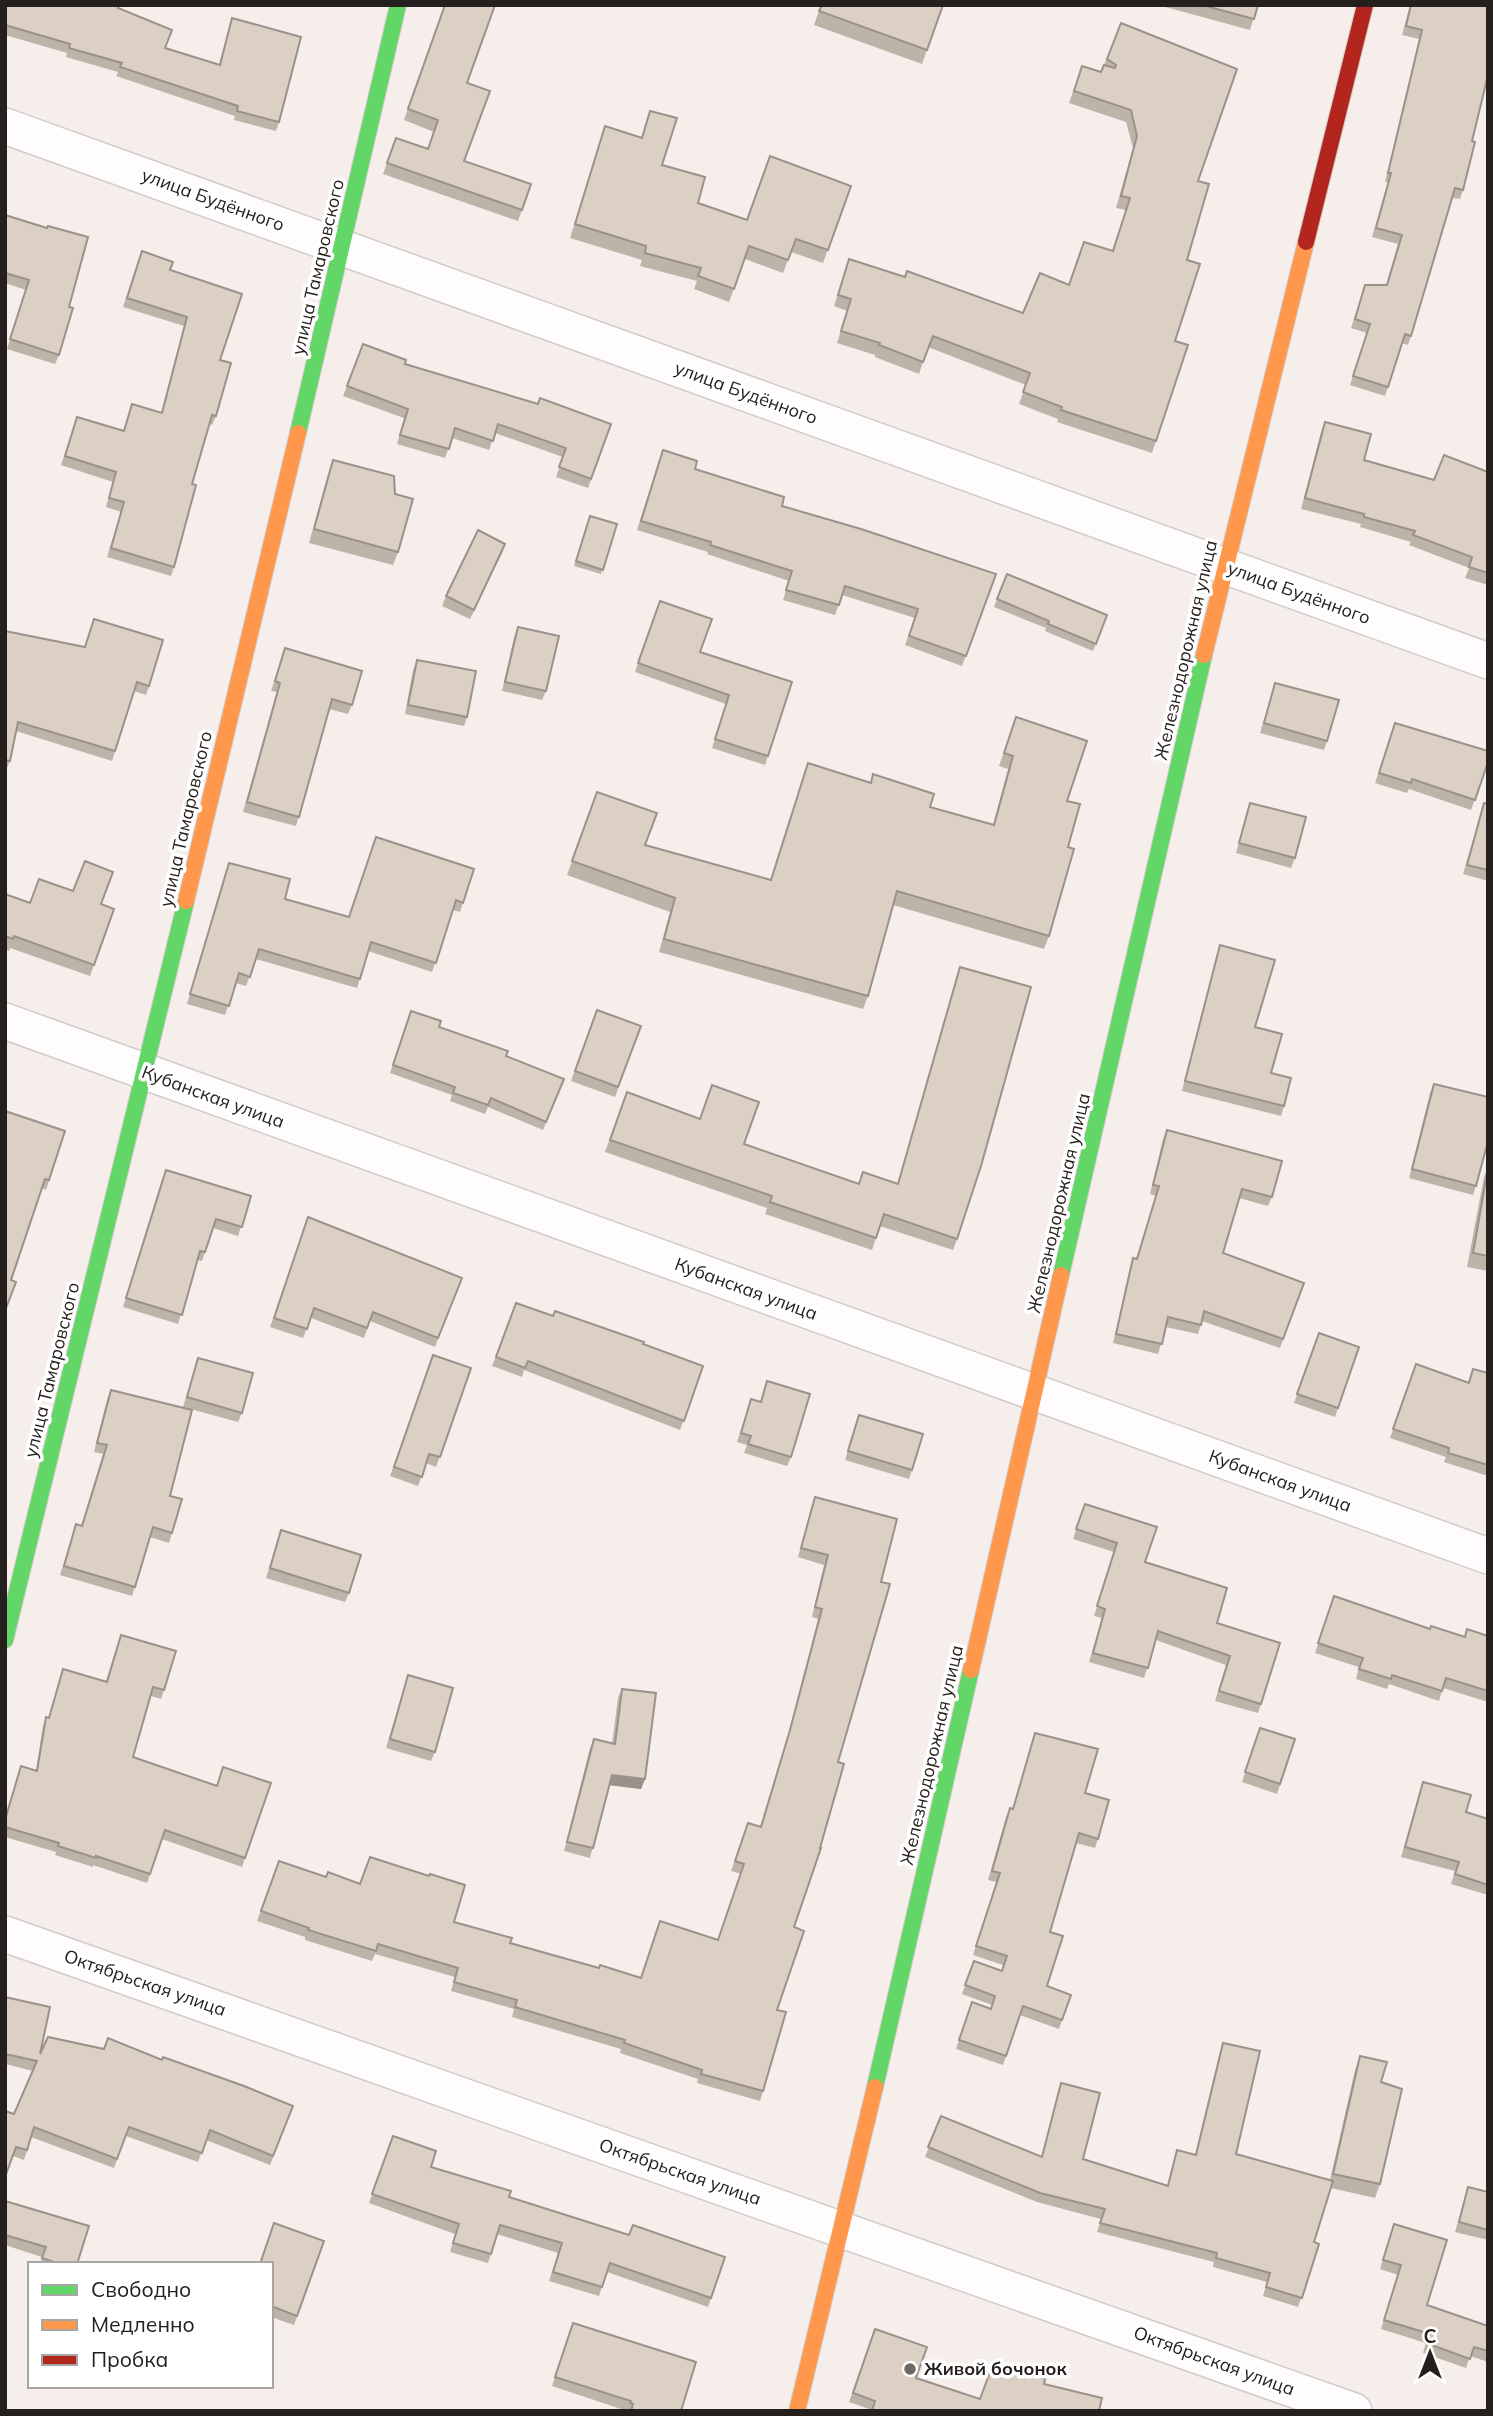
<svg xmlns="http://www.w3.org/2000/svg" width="1493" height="2416" viewBox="0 0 1493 2416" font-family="Mulish,sans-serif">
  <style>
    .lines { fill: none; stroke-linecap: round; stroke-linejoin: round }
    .street-casing { stroke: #d2ccc9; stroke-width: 38 }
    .fast-casing { stroke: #d2ccc9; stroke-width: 18 }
    .slow-casing { stroke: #d2ccc9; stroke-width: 18 }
    .jam-casing { stroke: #d2ccc9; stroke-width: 18 }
    .street { stroke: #fefcfc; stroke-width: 35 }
    .fast { stroke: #63d668; stroke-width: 16 }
    .slow { stroke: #ff974d; stroke-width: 16 }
    .jam { stroke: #b3261e; stroke-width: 16 }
    .wall { fill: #bdb3a9 }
    .shaded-wall { fill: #9a928a }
    .building { fill: #dcd0c5; stroke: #9a928a; stroke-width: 2 }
    .poi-dot { fill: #6e6865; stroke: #fff; stroke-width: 2.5 }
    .labels { text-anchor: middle; stroke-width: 7; stroke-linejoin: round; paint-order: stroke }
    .street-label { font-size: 18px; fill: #25201d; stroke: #fff }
    .poi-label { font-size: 18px; font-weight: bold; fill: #25201d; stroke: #fff; text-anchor: start }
  </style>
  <rect width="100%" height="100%" fill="#f5eeea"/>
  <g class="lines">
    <g class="street-casing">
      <g id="street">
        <polyline points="5,126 1488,661"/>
        <polyline points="5,1021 1488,1556"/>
        <polyline points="5,1934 1354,2411"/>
      </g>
    </g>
    <g class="fast-casing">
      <g id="fast">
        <polyline points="298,433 398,5"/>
        <polyline points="1061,1275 1204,655"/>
        <polyline points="5,1640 186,901"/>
        <polyline points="875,2087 971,1670"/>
      </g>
    </g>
    <g class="slow-casing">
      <g id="slow">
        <polyline points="1204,655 1306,242"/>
        <polyline points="186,901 298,433"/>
        <polyline points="971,1670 1061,1275"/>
        <polyline points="797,2411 875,2087"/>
      </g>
    </g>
    <g class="jam-casing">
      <polyline id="jam" points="1306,242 1365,5"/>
    </g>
    <use href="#street" class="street"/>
    <use href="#fast" class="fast"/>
    <use href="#slow" class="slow"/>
    <use href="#jam" class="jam"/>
  </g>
  <g class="wall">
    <polygon points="5,5 118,8 165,48 219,65 232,18 279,122 276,131 234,120 235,116 116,76 118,72 66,57 67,53 5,35"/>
    <polygon points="445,5 467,83 464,161 531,184 518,221 383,174 396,138 428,149 434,132 404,120"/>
    <polygon points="821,5 943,5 922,64 814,25"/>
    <polygon points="1158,5 1258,5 1250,30"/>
    <polygon points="1410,5 1488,5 1488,86 1485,85 1472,141 1463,190 1460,199 1452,198 1411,336 1408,345 1402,343 1385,396 1350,385 1367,333 1351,328 1365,285 1386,285 1398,244 1372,237 1388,182 1385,182 1419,39 1402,35"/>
    <polygon points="1121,23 1198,181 1175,341 1156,441 1152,453 1057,422 1058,419 1019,404 1026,385 928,347 919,374 875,357 875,355 837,343 847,311 834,306 849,259 1023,313 1069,285 1112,251 1126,210 1116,208 1133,148 1126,122 1069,103 1082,66 1101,72"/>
    <polygon points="650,111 662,165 698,203 747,220 851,186 823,263 791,252 783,273 745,259 729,302 694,289 697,281 640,266 642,260 570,238 605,126 641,138"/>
    <polygon points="5,215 69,307 59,355 55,364 7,349 26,290 5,283"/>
    <polygon points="138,261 170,270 220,360 216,416 212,425 209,424 192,484 174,567 171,576 107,557 121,512 106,507 113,482 61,465 77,417 124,431 132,404 161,413 184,326 123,307"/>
    <polygon points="363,344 405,364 538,404 611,424 588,488 556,477 563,457 495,433 489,450 452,438 445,458 397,444 404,418 343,396"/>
    <polygon points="1325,422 1364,460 1434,480 1488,472 1488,585 1465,578 1469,568 1409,545 1411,542 1360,527 1361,524 1301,509 1321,432"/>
    <polygon points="333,460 395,494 398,552 393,565 309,543 328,474"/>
    <polygon points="659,460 695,469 782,506 996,574 962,666 905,645 915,618 842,595 835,615 783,600 789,581 707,554 708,552 637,530"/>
    <polygon points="590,516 617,524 601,574 574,566"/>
    <polygon points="505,544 470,619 442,606 446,596"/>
    <polygon points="1007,574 1107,615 1093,651 1045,631 1046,628 994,607"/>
    <polygon points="660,601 700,652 792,682 765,765 712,748 726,704 635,672"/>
    <polygon points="94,619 149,686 146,695 134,691 112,761 16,731 10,761 6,770 5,770 5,631 85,647"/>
    <polygon points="518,627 546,691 542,700 502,691 514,637"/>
    <polygon points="285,648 352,705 348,714 329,709 296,826 243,812 277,692 271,691"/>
    <polygon points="417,660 467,717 464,726 405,714 413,670"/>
    <polygon points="1275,683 1327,741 1324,750 1260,733"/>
    <polygon points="1016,717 1067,801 1068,847 1049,936 1044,949 893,905 868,996 863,1009 659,952 670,912 567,875 597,792 645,845 771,880 808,763 930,807 993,825 1008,769 999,766"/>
    <polygon points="1395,723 1488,762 1471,810 1409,789 1407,793 1375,783"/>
    <polygon points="1250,803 1295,858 1291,868 1236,853"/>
    <polygon points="1484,803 1488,804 1488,881 1463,874"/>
    <polygon points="229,863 285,899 349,917 474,869 460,912 453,910 432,972 368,951 357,988 256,959 246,986 236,983 225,1015 187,1004"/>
    <polygon points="5,894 30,903 101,904 114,909 90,976 10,948 9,951 5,949"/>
    <polygon points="1220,945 1255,1027 1284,1106 1281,1116 1182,1091 1217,954"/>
    <polygon points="960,967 957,1239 953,1250 880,1226 872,1250 765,1214 767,1208 605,1152 627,1092 744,1144 858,1184 898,1184"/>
    <polygon points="597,1010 641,1026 615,1097 571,1081"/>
    <polygon points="411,1011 439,1027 506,1056 564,1079 543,1130 488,1107 485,1114 450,1101 452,1095 390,1073"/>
    <polygon points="1434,1084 1476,1186 1473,1195 1409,1178 1430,1093"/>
    <polygon points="5,1111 65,1131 46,1190 42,1188 11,1280 5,1311"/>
    <polygon points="1167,1130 1272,1197 1268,1206 1239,1198 1223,1253 1304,1283 1280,1348 1202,1321 1198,1334 1166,1327 1158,1354 1113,1343 1130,1268 1133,1258 1136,1259 1156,1196 1150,1194 1163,1139"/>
    <polygon points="1488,1166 1488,1271 1467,1267 1484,1177"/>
    <polygon points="162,1179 251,1196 238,1236 213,1228 202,1261 197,1260 178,1324 123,1307"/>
    <polygon points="308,1217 462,1278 435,1347 370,1321 364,1338 311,1318 303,1338 270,1327"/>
    <polygon points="516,1303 553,1316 643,1344 703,1366 680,1430 524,1370 522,1377 492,1366"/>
    <polygon points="1319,1333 1359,1347 1335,1417 1294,1403"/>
    <polygon points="433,1355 471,1368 436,1467 426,1463 418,1486 390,1476"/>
    <polygon points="198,1358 242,1413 238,1422 183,1407"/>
    <polygon points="1416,1364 1468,1382 1473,1369 1488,1373 1488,1476 1444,1462 1446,1457 1390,1438"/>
    <polygon points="111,1390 170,1496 172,1533 169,1543 150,1537 132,1596 60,1575 76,1524 81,1526 103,1454 94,1452 107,1400"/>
    <polygon points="751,1399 791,1457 787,1466 744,1453 747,1445 737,1442"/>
    <polygon points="856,1424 912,1470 909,1479 845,1460"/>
    <polygon points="815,1497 881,1582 838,1762 794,1927 777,2010 763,2091 760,2101 697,2083 698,2079 620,2053 621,2049 512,2017 514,2009 451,1991 455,1977 375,1954 372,1961 305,1940 305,1937 257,1921 279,1861 454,1922 510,1943 599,1968 641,1978 718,1940 741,1874 731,1871 748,1823 760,1827 787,1739 818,1619 812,1617 824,1565 798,1557"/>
    <polygon points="1085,1504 1145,1562 1217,1623 1261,1704 1258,1713 1215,1701 1226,1665 1156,1640 1144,1678 1089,1662 1102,1618 1094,1616 1114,1552 1073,1539"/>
    <polygon points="281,1530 349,1593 345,1602 266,1578"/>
    <polygon points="1334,1596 1430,1629 1465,1637 1488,1636 1488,1702 1443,1688 1439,1701 1389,1684 1387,1689 1356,1679 1359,1667 1315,1653"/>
    <polygon points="118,1643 164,1690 161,1699 151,1696 133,1757 217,1786 271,1783 242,1867 162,1839 147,1883 93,1865 93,1867 55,1855 56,1852 5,1837 5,1818 18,1775 21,1766 36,1771 43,1726 46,1717 49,1717 63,1669 106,1681"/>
    <polygon points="408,1675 435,1752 431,1761 386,1748"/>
    <polygon points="622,1689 645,1779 641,1789 609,1785 590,1858 564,1851 590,1748 594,1739 612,1744 618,1698"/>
    <polygon points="1260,1728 1295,1739 1277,1794 1242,1782"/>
    <polygon points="1035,1733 1085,1793 1098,1839 1095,1848 1076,1843 1050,1932 1047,1986 1071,1995 1059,2029 1020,2015 1003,2065 956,2049 972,2002 991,2009 992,2005 962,1994 974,1961 1002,1971 1003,1965 973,1955 996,1882 988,1880 1006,1817 1010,1808 1013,1809"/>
    <polygon points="1423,1782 1466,1812 1488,1819 1488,1895 1451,1884 1455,1871 1401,1857"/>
    <polygon points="5,1997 40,2054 104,2049 162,2060 293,2106 270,2165 206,2140 198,2162 126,2136 114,2168 31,2137 24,2160 13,2156 14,2114 33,2071 5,2064"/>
    <polygon points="1223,2043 1236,2154 1330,2180 1355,2070 1360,2056 1381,2082 1380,2184 1375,2198 1331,2188 1314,2242 1319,2244 1298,2307 1263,2296 1267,2282 1213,2267 1214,2262 1097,2232 1101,2219 1037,2202 925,2157 941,2116 1041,2157 1061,2083 1083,2159 1167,2186 1177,2150 1195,2155 1220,2052"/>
    <polygon points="393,2136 431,2167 509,2197 629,2235 725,2257 708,2307 607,2272 599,2296 549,2281 558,2253 497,2234 488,2263 450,2252 455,2234 369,2203"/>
    <polygon points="1468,2187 1488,2192 1488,2240 1455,2232"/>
    <polygon points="5,2201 77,2264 40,2264 42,2257 5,2245"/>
    <polygon points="1391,2233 1427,2305 1488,2326 1488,2362 1470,2356 1466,2368 1423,2353 1426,2343 1381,2329 1398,2275 1380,2269"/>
    <polygon points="324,2241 294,2325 271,2317 271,2264"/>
    <polygon points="573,2323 681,2411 627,2411 552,2386"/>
    <polygon points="875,2329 916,2378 980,2399 1044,2384 1099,2411 872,2410 849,2402"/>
  </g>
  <g class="shaded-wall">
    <polygon points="505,544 502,553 470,619 474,610"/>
    <polygon points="612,1775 645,1779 641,1789 608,1785"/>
  </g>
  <g class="building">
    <polygon points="5,5 119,5 118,8 172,30 165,48 220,65 232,18 301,37 279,122 237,111 238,106 120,67 122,63 69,48 70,44 5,25"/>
    <polygon points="445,5 495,5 467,83 490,91 464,161 531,184 522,210 387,163 396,138 428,149 438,120 408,109"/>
    <polygon points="822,5 943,5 927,50 819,11"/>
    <polygon points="1202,5 1258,5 1254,19"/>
    <polygon points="1411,5 1488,5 1488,75 1472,141 1475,142 1463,190 1455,188 1411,336 1405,334 1388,387 1353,376 1370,324 1355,319 1365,285 1387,285 1402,235 1376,228 1391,173 1388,173 1422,30 1406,26"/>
    <polygon points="1121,23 1237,69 1198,181 1209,184 1187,260 1200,264 1175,341 1188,345 1156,441 1061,410 1062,407 1023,392 1030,373 933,336 923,362 879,345 880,343 841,331 851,299 838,295 849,259 905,277 907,271 1023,313 1040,273 1069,285 1084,242 1113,251 1130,198 1121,196 1137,136 1131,110 1074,91 1082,66 1101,72 1104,65 1115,68 1116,65 1107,59"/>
    <polygon points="650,111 677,118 662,165 705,177 698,203 747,220 770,156 851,186 828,250 796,239 788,260 749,246 734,289 698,276 701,268 645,253 646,246 575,224 605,126 642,138"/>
    <polygon points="5,215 47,228 48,226 88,237 69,307 73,308 59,355 10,339 29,280 5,273"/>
    <polygon points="142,251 173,262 170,270 242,294 220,360 231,363 216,416 212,415 192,484 196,485 174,567 111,548 124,502 109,498 116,472 65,456 77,417 124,431 132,404 162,413 187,317 127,298"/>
    <polygon points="363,344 406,360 405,364 538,404 540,398 611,424 591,479 559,467 566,448 498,424 493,441 455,428 449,449 400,435 408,409 347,386"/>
    <polygon points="1325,422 1371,434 1364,460 1434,480 1444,455 1488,472 1488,573 1469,567 1472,557 1413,535 1415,531 1364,517 1364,514 1305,498"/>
    <polygon points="663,450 697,461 695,469 784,497 782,506 861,529 996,574 966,656 909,636 918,609 845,586 839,605 786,590 792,571 710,545 711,542 641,521"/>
    <polygon points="333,460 394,476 395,494 413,499 398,552 314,529"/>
    <polygon points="590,516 617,524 603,570 576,561"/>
    <polygon points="478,530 505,544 474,610 446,596"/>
    <polygon points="1007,574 1107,615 1096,644 1048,624 1049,621 997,599"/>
    <polygon points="660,601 712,619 700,652 792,682 768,756 715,739 729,695 638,663"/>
    <polygon points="94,619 163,640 149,686 137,682 115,751 18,722 10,761 5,760 5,631 85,647"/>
    <polygon points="518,627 559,636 546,691 505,682"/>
    <polygon points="285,648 362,671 352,705 332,699 299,817 247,802 280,683 275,681"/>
    <polygon points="417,660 476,671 467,717 408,705"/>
    <polygon points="1275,683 1339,700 1327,741 1264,723"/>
    <polygon points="1016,717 1087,741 1067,801 1080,804 1068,847 1074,849 1049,936 897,891 868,996 664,939 675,898 572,861 597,792 657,813 645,845 771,880 808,763 871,783 873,774 934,794 930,807 994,825 1013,756 1004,753"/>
    <polygon points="1395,723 1488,751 1488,762 1475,800 1412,779 1411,783 1379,773"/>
    <polygon points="1250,803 1306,817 1295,858 1239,843"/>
    <polygon points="1484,803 1488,804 1488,870 1467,865"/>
    <polygon points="376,837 474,869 463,903 456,900 436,963 371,942 360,979 259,949 250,977 239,973 229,1006 190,994 229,863 290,879 285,899 349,917"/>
    <polygon points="85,861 113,872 101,904 114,909 94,965 14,936 13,939 5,936 5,894 30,903 39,879 73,891"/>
    <polygon points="1220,945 1275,960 1255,1027 1282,1034 1271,1073 1291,1078 1284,1106 1185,1081"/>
    <polygon points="960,967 1031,987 981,1166 957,1239 884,1214 876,1238 770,1202 772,1196 610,1140 627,1092 700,1119 712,1085 759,1102 744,1144 859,1184 863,1172 898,1184"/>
    <polygon points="597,1010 641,1026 618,1087 575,1071"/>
    <polygon points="411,1011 441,1021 439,1027 508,1051 506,1056 564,1079 546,1122 491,1098 488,1105 453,1093 455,1087 393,1065"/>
    <polygon points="1434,1084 1488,1097 1488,1141 1476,1186 1412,1169"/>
    <polygon points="5,1111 65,1131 49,1180 45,1179 11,1280 16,1282 5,1311"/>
    <polygon points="1167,1130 1282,1161 1272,1197 1242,1189 1223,1253 1304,1283 1283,1339 1204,1311 1201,1325 1168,1317 1162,1344 1116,1334 1133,1258 1137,1259 1159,1186 1153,1185"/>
    <polygon points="1488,1168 1488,1256 1473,1253"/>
    <polygon points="166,1170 251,1196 242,1227 216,1219 205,1252 200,1251 182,1315 126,1298"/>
    <polygon points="308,1217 462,1278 438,1338 373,1312 367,1328 314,1308 307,1329 274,1318"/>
    <polygon points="516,1303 553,1316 555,1311 644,1342 643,1344 703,1366 684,1421 528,1361 525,1368 496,1357"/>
    <polygon points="1319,1333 1359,1347 1338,1408 1297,1394"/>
    <polygon points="433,1355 471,1368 440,1457 429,1454 422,1477 394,1467"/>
    <polygon points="198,1358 253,1373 242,1413 187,1397"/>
    <polygon points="1416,1364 1469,1383 1473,1369 1488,1373 1488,1465 1448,1453 1449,1448 1393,1429"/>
    <polygon points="767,1381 810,1394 791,1457 748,1444 751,1436 741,1433 751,1399 761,1402"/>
    <polygon points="111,1390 192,1410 170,1496 182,1499 172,1533 153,1527 135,1587 64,1566 76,1524 82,1526 107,1445 97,1443"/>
    <polygon points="859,1415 923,1434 912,1470 848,1451"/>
    <polygon points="815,1497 897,1519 881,1582 890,1584 838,1762 844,1764 820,1848 821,1848 794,1927 804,1931 777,2010 786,2012 763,2091 701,2074 702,2070 624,2043 625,2040 515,2007 517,2000 454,1982 458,1968 378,1944 376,1951 308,1930 309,1928 261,1911 279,1861 326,1877 328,1872 360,1884 370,1857 429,1876 430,1874 465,1885 454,1922 512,1938 510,1943 599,1968 600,1965 641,1978 660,1921 718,1940 744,1864 735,1861 748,1823 761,1827 790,1730 822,1609 815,1607 828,1555 801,1548"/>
    <polygon points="1085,1504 1157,1527 1145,1562 1227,1588 1217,1623 1280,1643 1261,1704 1219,1691 1230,1656 1158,1631 1148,1668 1093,1653 1105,1609 1097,1606 1117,1543 1076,1529"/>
    <polygon points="281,1530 361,1555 349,1593 270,1568"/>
    <polygon points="1334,1596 1430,1629 1431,1626 1465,1637 1467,1629 1488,1636 1488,1691 1446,1678 1442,1691 1392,1675 1391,1679 1359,1669 1363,1658 1318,1643"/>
    <polygon points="121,1635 176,1651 164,1690 153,1687 133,1757 217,1786 223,1767 271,1783 245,1858 165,1830 150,1874 96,1856 96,1858 58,1846 59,1843 5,1827 5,1820 21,1766 37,1771 46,1717 49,1718 63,1669 107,1682"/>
    <polygon points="408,1675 453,1688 435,1752 390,1739"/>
    <polygon points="622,1689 656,1693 645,1779 612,1775 593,1848 567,1842 594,1739 615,1744"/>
    <polygon points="1260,1728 1295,1739 1280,1784 1245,1772"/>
    <polygon points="1035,1733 1098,1749 1085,1793 1109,1800 1098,1839 1079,1833 1050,1932 1063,1936 1047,1986 1071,1995 1062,2020 1023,2006 1006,2056 959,2040 972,2002 991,2009 995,1996 965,1985 974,1961 1002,1971 1007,1956 976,1946 1000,1873 992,1871 1010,1808 1013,1809"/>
    <polygon points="1423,1782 1471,1795 1466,1812 1488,1819 1488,1885 1455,1874 1459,1862 1405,1847"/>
    <polygon points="5,1997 50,2007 40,2054 48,2037 104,2049 108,2038 162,2060 163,2057 244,2086 293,2106 273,2156 210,2130 202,2153 129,2127 117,2159 34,2127 27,2150 16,2147 5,2177 5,2111 14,2114 37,2061 5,2054"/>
    <polygon points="1223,2043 1260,2051 1236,2154 1333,2181 1314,2242 1319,2244 1302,2298 1266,2287 1270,2273 1216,2258 1217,2253 1100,2223 1105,2209 1040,2193 928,2147 941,2116 1042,2157 1061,2083 1100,2093 1083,2159 1168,2186 1177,2150 1196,2155"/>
    <polygon points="1360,2056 1387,2062 1381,2082 1402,2089 1380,2184 1333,2174"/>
    <polygon points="393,2136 436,2151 431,2167 511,2191 509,2197 629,2235 633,2225 725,2257 711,2298 610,2263 602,2287 553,2272 562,2243 500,2225 491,2254 453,2243 459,2224 372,2194"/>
    <polygon points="1468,2187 1488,2192 1488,2230 1459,2222"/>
    <polygon points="5,2201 89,2226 77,2264 60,2264 42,2258 46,2247 5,2235"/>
    <polygon points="274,2223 324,2241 297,2316 271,2306 271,2264 260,2264"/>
    <polygon points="1394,2224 1447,2240 1427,2305 1488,2326 1488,2351 1474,2347 1470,2359 1426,2343 1430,2334 1384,2320 1401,2265 1383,2260"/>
    <polygon points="573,2323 696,2362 681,2411 631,2411 633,2404 630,2403 631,2401 555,2377"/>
    <polygon points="875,2329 927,2347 916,2378 980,2399 994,2361 1045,2379 1044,2384 1102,2398 1099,2411 872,2411 875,2401 853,2393"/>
  </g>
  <circle class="poi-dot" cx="910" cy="2369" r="7"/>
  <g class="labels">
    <g class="street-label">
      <text transform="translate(213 200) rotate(20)" y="6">улица Будённого</text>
      <text transform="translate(318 267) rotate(-77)" y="6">улица Тамаровского</text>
      <text transform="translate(746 393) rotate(20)" y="6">улица Будённого</text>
      <text transform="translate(1299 593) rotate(20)" y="6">улица Будённого</text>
      <text transform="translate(1186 650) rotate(-77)" y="6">Железнодорожная улица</text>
      <text transform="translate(186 819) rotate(-77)" y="6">улица Тамаровского</text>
      <text transform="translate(213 1097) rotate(20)" y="6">Кубанская улица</text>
      <text transform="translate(1059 1203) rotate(-77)" y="6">Железнодорожная улица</text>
      <text transform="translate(746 1289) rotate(20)" y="6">Кубанская улица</text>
      <text transform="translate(52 1370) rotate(-76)" y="6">улица Тамаровского</text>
      <text transform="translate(1280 1481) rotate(20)" y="6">Кубанская улица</text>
      <text transform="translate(932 1755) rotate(-77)" y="6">Железнодорожная улица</text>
      <text transform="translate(145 1983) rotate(19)" y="6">Октябрьская улица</text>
      <text transform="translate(680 2172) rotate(19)" y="6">Октябрьская улица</text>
      <text transform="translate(1214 2361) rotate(20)" y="6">Октябрьская улица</text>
    </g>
    <g class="poi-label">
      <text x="924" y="2375">Живой бочонок</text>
    </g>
  </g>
  <rect width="1493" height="2416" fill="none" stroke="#25201d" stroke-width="14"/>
  <rect x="28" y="2262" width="245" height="126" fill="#ffffff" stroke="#a8a6a5" stroke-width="2"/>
  <rect x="42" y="2285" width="35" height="10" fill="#63d668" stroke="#a8a6a5" stroke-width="2"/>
  <text x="91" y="2297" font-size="21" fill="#25201d">Свободно</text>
  <rect x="42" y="2320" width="35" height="10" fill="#ff974d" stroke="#a8a6a5" stroke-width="2"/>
  <text x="91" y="2332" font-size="21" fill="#25201d">Медленно</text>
  <rect x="42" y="2355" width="35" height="10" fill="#b3261e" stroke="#a8a6a5" stroke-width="2"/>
  <text x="91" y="2367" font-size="21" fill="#25201d">Пробка</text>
  <g transform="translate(1430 2353)" stroke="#ffffff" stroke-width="5" paint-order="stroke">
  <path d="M0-5L12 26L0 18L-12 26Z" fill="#25201d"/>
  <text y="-10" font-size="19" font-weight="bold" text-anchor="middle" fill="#25201d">С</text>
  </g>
</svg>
